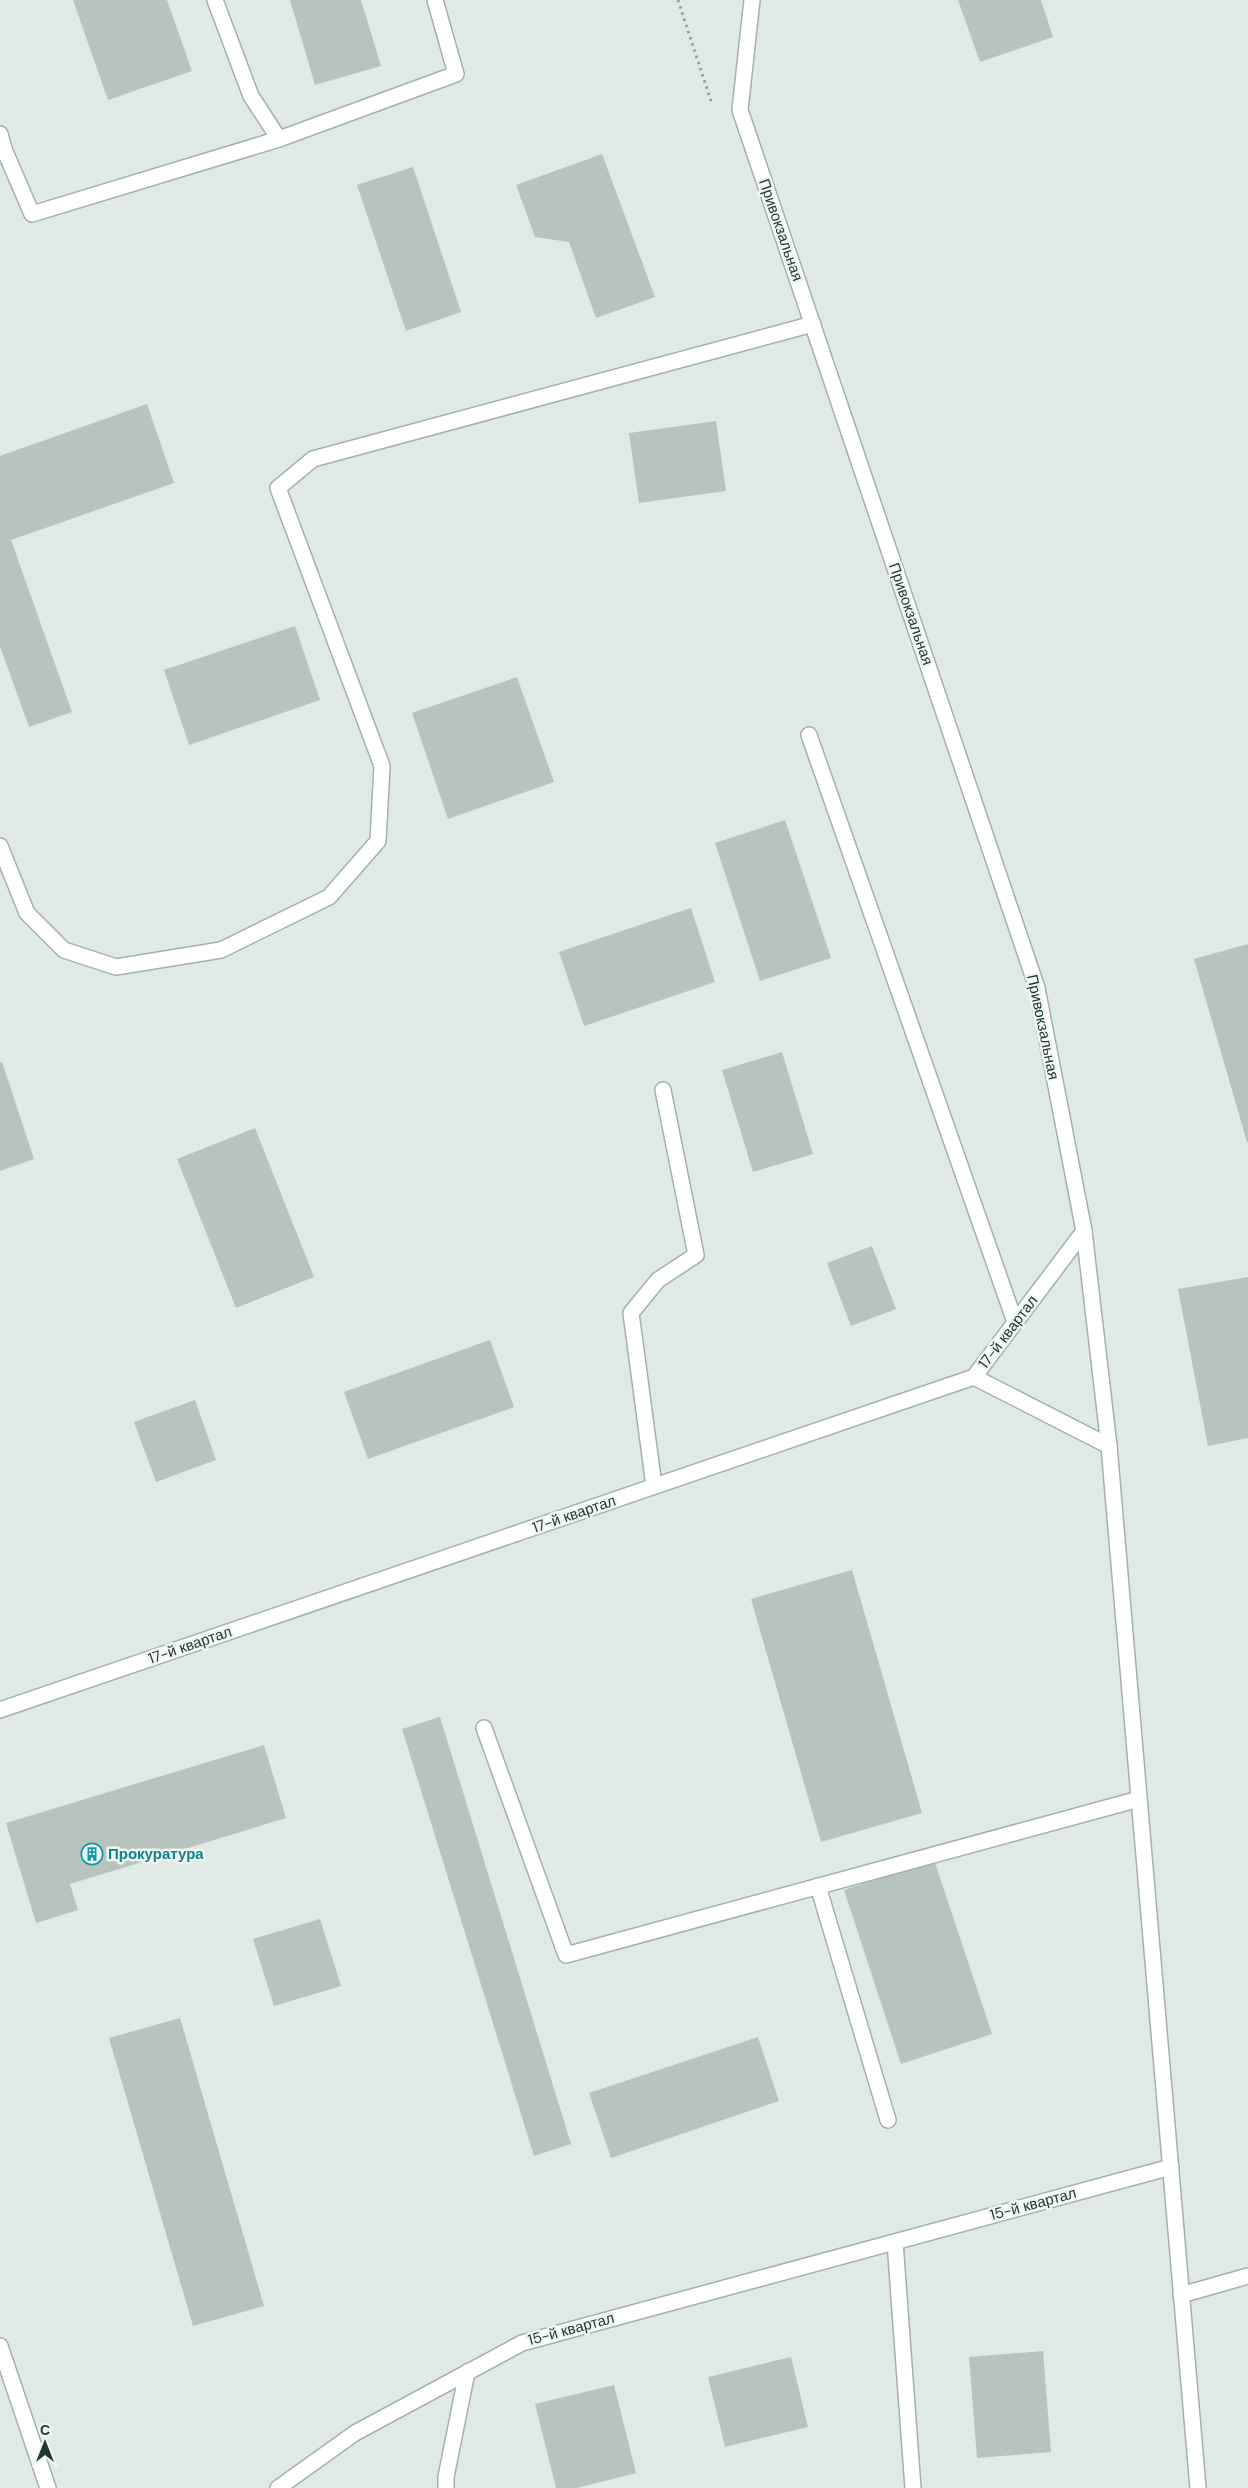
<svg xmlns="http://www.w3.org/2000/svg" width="1248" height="2488" viewBox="0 0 1248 2488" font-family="'DM Sans',sans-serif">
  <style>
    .building { fill: #b6c4bd }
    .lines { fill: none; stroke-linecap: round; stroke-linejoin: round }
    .minor-casing { stroke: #a4b1ab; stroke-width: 18 }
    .path { stroke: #84ab9a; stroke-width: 3; stroke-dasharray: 2.5 4; stroke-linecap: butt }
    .minor { stroke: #fff; stroke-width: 15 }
    .labels { text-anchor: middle; stroke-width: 5; stroke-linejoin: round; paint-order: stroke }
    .street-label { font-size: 15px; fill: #233930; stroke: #f0f7f3 }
    .culture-label { font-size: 15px; font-weight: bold; fill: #0d838f; stroke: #f0f7f3; text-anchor: start }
  </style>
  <rect width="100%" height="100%" fill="#e0eae5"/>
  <g class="building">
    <polygon points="73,0 167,0 192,71 108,100"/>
    <polygon points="290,0 361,0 381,66 315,85"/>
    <polygon points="958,0 1041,0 1053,37 980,62"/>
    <polygon points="602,154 655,297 596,318 569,242 535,237 516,185"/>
    <polygon points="413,167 461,312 406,331 357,185"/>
    <polygon points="147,404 174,483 11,540 72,712 29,727 0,646 0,456"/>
    <polygon points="716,421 726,491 639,503 629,433"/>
    <polygon points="295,626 320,700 189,745 164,670"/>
    <polygon points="517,677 554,782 448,819 412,713"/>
    <polygon points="785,820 831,958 760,981 715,843"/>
    <polygon points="691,908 715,982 584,1026 559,952"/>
    <polygon points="1248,944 1248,1142 1247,1142 1194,959"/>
    <polygon points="782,1052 813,1154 753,1172 722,1070"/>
    <polygon points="2,1062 34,1159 0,1171 0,1063"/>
    <polygon points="255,1128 314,1277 236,1308 177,1159"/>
    <polygon points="872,1246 896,1309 851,1326 827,1263"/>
    <polygon points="1248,1277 1248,1438 1208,1446 1178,1289"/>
    <polygon points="490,1340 514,1407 368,1459 344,1392"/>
    <polygon points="195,1400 216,1460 156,1482 134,1422"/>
    <polygon points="852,1570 922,1813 821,1842 751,1599"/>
    <polygon points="440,1717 571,2144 534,2156 402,1729"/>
    <polygon points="264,1745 286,1818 70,1884 78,1910 36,1923 6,1823"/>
    <polygon points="934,1860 992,2034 901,2064 844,1890"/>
    <polygon points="320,1919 341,1986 274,2006 253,1939"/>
    <polygon points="180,2018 264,2306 193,2326 109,2038"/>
    <polygon points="758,2037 779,2101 611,2158 589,2093"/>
    <polygon points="1043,2351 1051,2452 977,2458 969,2357"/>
    <polygon points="791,2357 808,2427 725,2447 708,2377"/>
    <polygon points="614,2385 636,2473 577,2488 556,2488 535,2404"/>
  </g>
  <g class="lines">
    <g class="minor-casing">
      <g id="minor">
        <polyline points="215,0 251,96 279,139 456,74 435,0"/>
        <polyline points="752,0 740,110 1037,988 1084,1231 1109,1446 1198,2488"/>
        <polyline points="0,134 4,149 0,151"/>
        <polyline points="4,149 32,214 279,139"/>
        <polyline points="809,735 1015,1322"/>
        <polyline points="0,846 27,913 64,950 116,967 221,950 329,897 378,841 382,766 278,488 313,459 813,324"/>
        <polyline points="974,1377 1109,1446"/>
        <polyline points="654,1486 631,1313 658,1280 696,1255 663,1090"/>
        <polyline points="0,1710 974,1377 1084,1231"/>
        <polyline points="484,1728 566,1955 1139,1799"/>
        <polyline points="818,1886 888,2120"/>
        <polyline points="895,2242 913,2488"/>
        <polyline points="1181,2295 1248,2276"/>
        <polyline points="0,2346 48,2488"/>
        <polyline points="278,2488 355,2433 522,2343 1171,2167"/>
        <polyline points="446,2488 446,2477 467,2372"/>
      </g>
    </g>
    <polyline class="path" points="678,0 712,104"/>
    <use href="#minor" class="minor"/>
  </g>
  <defs>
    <g id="building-ring" transform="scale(1.125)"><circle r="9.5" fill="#f0f7f3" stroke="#0f9aa8" stroke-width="1.5"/><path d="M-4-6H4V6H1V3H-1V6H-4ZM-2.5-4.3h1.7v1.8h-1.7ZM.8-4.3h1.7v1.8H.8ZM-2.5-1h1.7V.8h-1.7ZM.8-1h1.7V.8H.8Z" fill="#0f9aa8"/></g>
  </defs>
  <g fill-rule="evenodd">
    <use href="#building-ring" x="92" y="1854"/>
  </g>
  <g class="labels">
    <g class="street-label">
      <text transform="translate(781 230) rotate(71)" y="5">Привокзальная</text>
      <text transform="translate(911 614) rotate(71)" y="5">Привокзальная</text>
      <text transform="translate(1043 1027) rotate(78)" y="5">Привокзальная</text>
      <text transform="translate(1008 1332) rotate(-53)" y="5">17-й квартал</text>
      <text transform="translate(574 1514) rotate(-19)" y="5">17-й квартал</text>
      <text transform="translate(190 1645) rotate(-19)" y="5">17-й квартал</text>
      <text transform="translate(1033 2204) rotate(-15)" y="5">15-й квартал</text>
      <text transform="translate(571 2329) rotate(-15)" y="5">15-й квартал</text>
    </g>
    <g class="culture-label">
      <text x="108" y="1859">Прокуратура</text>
    </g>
  </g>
  <g transform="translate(45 2443)" stroke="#f0f7f3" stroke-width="4" paint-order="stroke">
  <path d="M0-4L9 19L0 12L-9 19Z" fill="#233930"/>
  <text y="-8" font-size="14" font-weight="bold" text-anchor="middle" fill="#233930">С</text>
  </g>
</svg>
